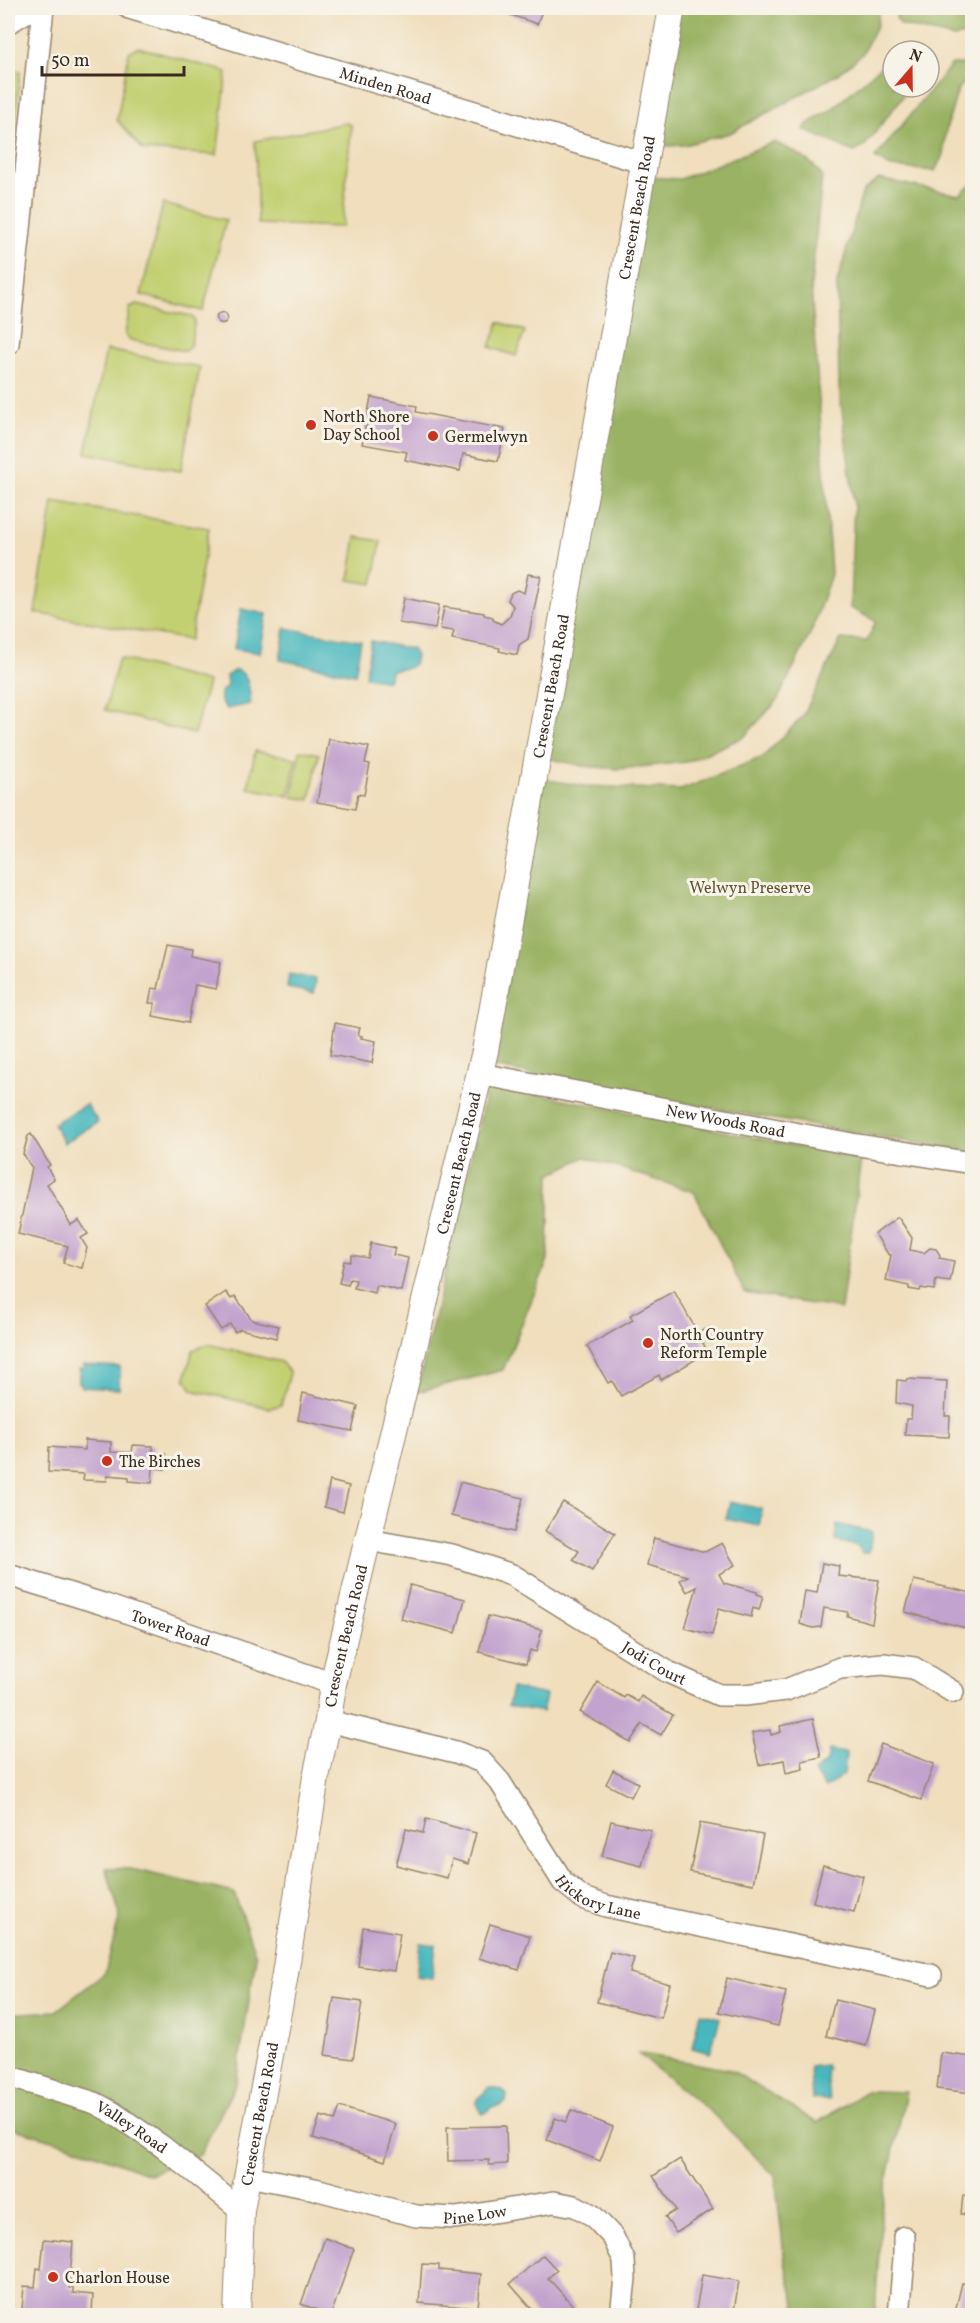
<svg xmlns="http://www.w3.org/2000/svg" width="980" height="2323" viewBox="0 0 980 2323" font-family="Vollkorn,serif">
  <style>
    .green { fill: #c3d072; stroke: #7f7d48; stroke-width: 1.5 }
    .forest { fill: #9ab264; stroke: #6a6e41; stroke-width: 1.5 }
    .water { fill: #47b7be; stroke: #41706e; stroke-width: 1.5 }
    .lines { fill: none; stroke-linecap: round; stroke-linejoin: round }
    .stream { stroke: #47b7be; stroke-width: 6 }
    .building { fill: #c2a2ce }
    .minor-casing { stroke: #96846d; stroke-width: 24 }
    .tertiary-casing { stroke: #96846d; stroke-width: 28 }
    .minor { stroke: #fff; stroke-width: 21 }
    .tertiary { stroke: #fff; stroke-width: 26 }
    .poi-dot { fill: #c8321e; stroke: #f7f3e8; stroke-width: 2 }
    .labels { text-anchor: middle; stroke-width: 6; stroke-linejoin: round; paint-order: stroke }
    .street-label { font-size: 16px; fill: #3b2a1e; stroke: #f7f3e8 }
    .poi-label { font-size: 16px; fill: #3b2a1e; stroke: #f7f3e8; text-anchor: start }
    .park-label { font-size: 16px; fill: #5d5433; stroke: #f7f3e8 }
  </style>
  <rect width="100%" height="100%" fill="#f7f3e8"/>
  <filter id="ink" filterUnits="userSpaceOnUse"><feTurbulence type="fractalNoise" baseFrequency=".0167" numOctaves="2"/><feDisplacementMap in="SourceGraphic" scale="12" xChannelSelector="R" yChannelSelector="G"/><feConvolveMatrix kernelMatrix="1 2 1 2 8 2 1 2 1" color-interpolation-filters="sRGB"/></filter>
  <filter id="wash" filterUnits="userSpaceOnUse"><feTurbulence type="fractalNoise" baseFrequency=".008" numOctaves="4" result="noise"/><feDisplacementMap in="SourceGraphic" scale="24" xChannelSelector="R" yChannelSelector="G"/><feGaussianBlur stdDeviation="1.35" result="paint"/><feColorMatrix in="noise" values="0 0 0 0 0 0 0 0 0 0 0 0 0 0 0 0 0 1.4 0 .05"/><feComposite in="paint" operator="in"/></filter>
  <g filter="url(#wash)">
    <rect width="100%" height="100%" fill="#f0debc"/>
    <g class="green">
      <polygon points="138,47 227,72 217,155 143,150 117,120 129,52"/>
      <polygon points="8,70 20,71 12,175 8,174"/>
      <polygon points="346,123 351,125 351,130 342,227 258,224 255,141"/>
      <polygon points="163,204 226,220 203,311 141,295"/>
      <polygon points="136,305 191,316 195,321 190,346 185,351 130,340 125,334 130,308"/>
      <polygon points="499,322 525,331 516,356 490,347"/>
      <polygon points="106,350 200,367 181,471 86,453"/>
      <polygon points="53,502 209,528 190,640 35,613"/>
      <polygon points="356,537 381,541 373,584 349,580"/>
      <polygon points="119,658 208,682 194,734 105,710"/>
      <polygon points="300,750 319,754 310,800 292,797"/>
      <polygon points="255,751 296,758 289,796 248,788"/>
      <polygon points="208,1344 281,1362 290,1373 281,1405 270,1408 192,1390 185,1378 193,1350"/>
    </g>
    <g class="forest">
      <polygon points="679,8 879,8 877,25 862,54 838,74 730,133 684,145 667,146 654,143"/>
      <polygon points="897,8 972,8 972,28 966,34 954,38 901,25 896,18"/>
      <polygon points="893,60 893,87 910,87 864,147 854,152 804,130 807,124 831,110 887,61"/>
      <polygon points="952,64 964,64 972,74 958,89 946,130 943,155 935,171 891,167 875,158"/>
      <path d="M774 142C793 151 810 158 822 176L811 286 831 574 812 630 777 701 744 737 687 762 619 769 584 766 545 758 648 177 680 179Z"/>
      <polygon points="879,179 959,195 972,184 972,1152 756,1116 492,1067 542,779 585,786 681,790 763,757 803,716 841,639 867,641 876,621 850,608 854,503 839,387 837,283 863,191"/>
      <polygon points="488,1084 861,1159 841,1309 745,1293 694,1192 585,1157 550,1174 548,1260 503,1370 417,1392"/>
      <polygon points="106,1868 131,1869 234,1893 256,1956 236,2083 200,2155 149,2174 77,2147 8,2127 8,2014 56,2011 105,1973 120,1915"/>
      <polygon points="637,2053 731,2070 817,2123 866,2091 906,2092 882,2205 875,2315 798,2315 785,2263 775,2176 712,2113"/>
    </g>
    <g class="water">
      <polygon points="241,609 267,614 260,653 234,649"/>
      <polygon points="285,628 361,641 355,674 280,660"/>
      <polygon points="371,641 412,649 416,656 414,664 408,668 392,670 388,681 365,677"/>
      <path d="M235 670C250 672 249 692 251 704L227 709 221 702V692L227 686 226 676Z"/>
      <polygon points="289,974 316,979 314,993 287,988"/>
      <polygon points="86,1104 98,1122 64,1143 53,1124"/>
      <polygon points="83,1365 120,1367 119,1389 81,1387 81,1383 79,1383 79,1369 83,1369"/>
      <polygon points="730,1502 762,1509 759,1526 726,1519"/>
      <polygon points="837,1524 872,1532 869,1552 862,1553 858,1546 835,1541"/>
      <polygon points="512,1688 546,1695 542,1712 508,1706"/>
      <polygon points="829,1750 846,1753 844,1774 825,1788 814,1772 827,1762"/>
      <polygon points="420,1943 436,1945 432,1978 416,1976"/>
      <polygon points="700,2013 720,2018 710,2053 692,2048"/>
      <polygon points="826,2065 828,2069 826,2071 829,2100 812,2099 810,2067"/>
      <polygon points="490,2088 503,2090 507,2095 506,2102 500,2106 491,2107 486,2113 482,2113 476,2104 477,2099"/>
    </g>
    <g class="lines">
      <polyline class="stream" points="972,472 967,486 972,500"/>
    </g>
    <g id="blocks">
      <g class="building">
        <polygon points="491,8 543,8 537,24"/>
        <circle cx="222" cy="318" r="5.5"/>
        <polygon points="371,397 417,406 416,412 505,429 498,461 463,454 460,471 405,460 407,452 362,444"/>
        <polygon points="528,574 541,576 528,639 519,645 517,655 499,651 500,648 452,639 454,631 440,629 444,607 484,613 484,615 493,617 493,620 501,624 510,616 513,606 508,600 511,593 517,590 524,593"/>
        <polygon points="404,598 439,605 435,629 399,623"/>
        <polygon points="329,739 369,747 365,763 370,764 364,795 358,794 355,809 317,802"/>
        <polygon points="168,945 191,949 190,956 221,962 216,989 195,985 188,1023 153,1016 155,1003 149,1003 152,988 158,989"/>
        <polygon points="335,1023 360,1028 358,1035 362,1036 361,1038 376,1041 372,1063 330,1055"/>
        <polygon points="31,1134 50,1165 47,1167 54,1179 47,1184 71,1225 79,1220 88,1234 81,1238 87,1248 82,1268 63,1263 68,1246 18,1234 32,1168 23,1154 28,1136"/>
        <polygon points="898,1217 912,1238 910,1250 924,1253 930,1248 936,1249 940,1255 939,1258 954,1261 950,1282 936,1280 934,1290 921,1288 920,1291 909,1289 909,1286 886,1281 891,1255 888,1254 875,1234"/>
        <polygon points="371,1243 395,1248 393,1255 408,1258 401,1291 376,1285 375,1293 354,1288 356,1280 350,1279 348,1285 339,1283 344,1261 350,1262 352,1255 368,1258"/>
        <polygon points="674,1291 698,1333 710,1327 714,1333 701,1340 708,1352 661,1380 659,1375 621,1396 612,1381 608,1383 587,1346 633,1320 630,1315"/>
        <polygon points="226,1292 231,1299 235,1296 252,1320 279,1326 276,1338 240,1329 235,1332 230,1324 221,1330 205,1306"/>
        <polygon points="907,1379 947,1381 945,1416 950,1416 949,1437 905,1435 906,1419 911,1419 912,1406 896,1403 897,1380 907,1381"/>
        <polygon points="303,1393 358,1406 352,1431 298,1420"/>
        <polygon points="85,1440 111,1442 111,1452 132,1453 133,1445 153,1446 153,1453 166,1454 165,1469 153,1468 152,1483 129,1481 129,1477 108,1475 107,1481 83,1480 84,1474 48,1472 49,1447 85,1450"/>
        <polygon points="971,1480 972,1481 972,1511 968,1510"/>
        <polygon points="330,1481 349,1486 343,1512 324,1507"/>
        <polygon points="460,1482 523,1498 514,1532 451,1516"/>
        <polygon points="563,1502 615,1533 592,1571 573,1560 579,1551 545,1531"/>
        <polygon points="654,1538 705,1552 722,1543 735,1565 719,1574 724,1583 757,1592 757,1594 763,1596 759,1610 753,1608 751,1617 719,1608 712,1635 685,1628 697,1587 687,1592 680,1580 688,1576 647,1565"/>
        <polygon points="822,1563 839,1566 838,1576 879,1580 872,1623 847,1616 848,1612 824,1608 821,1627 813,1628 800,1624 805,1591 817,1593"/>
        <polygon points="914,1580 972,1593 972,1613 970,1613 966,1628 905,1612"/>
        <polygon points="410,1585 465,1599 456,1633 401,1619"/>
        <polygon points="488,1616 542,1630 536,1652 530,1650 526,1664 479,1652"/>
        <polygon points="598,1682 624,1698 626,1695 638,1702 641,1696 673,1715 661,1735 642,1724 630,1742 580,1712"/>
        <polygon points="813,1719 821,1757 802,1761 803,1769 786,1773 784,1760 759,1765 752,1733 770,1730 771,1735 781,1732 780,1726"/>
        <polygon points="881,1744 934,1764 921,1800 868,1781"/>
        <polygon points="613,1770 638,1783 631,1797 606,1784"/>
        <polygon points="426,1819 476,1833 468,1864 452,1859 447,1878 396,1865 406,1829 423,1833"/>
        <polygon points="611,1821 651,1830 642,1866 602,1856"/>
        <polygon points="700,1823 763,1835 753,1884 690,1872"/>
        <polygon points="823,1865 863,1876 854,1912 813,1902"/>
        <polygon points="490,1924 530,1936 519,1970 479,1958"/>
        <polygon points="363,1927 400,1933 394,1971 358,1966"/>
        <polygon points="610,1952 634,1958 630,1973 670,1984 661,2018 597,2002"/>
        <polygon points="727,1978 786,1992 778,2026 719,2012"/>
        <polygon points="334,1998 362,2002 353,2059 325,2055"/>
        <polygon points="835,2000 875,2010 866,2046 826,2036"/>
        <polygon points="941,2053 972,2057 972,2093 937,2089"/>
        <polygon points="340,2107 396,2124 385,2161 313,2138 320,2116 335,2120"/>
        <polygon points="571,2110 613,2127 600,2161 547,2140 555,2118 566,2122"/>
        <polygon points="506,2126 507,2164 489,2165 489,2160 448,2161 447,2127"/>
        <polygon points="680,2159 713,2209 676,2233 665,2217 676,2210 653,2176"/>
        <polygon points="971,2175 972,2175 972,2215 961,2214 963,2195 969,2196"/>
        <polygon points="325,2238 354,2249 331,2315 301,2304"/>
        <polygon points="44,2239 73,2242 69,2288 73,2288 73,2293 93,2295 92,2313 70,2311 70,2316 28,2316 28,2310 22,2309 24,2286 35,2287 37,2268 41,2269"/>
        <polygon points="543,2255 557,2270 548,2278 575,2308 566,2316 538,2316 510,2284"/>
        <polygon points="422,2264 439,2265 439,2270 481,2274 478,2308 419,2303"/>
        <polygon points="702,2275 739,2281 733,2316 695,2316"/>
        <polygon points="962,2283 972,2285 972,2316 954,2316"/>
      </g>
    </g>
  </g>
  <g filter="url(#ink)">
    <use href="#blocks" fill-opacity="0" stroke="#96846d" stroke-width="1.5"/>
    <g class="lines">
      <g class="minor-casing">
        <g id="minor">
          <path id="s1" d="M129 8 644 163"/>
          <polyline points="8,23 33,8"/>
          <polyline points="8,344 43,8"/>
          <path id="s2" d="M480 1074 852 1144 972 1163"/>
          <path id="s3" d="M368 1540 452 1555 512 1575 668 1672 719 1695H745L786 1690 840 1668 883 1664 914 1668 953 1692"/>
          <path id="s4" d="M8 1575 103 1604 333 1684"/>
          <path id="s5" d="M328 1721 456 1752 482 1762 500 1782 563 1882 583 1898 606 1906 931 1975"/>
          <path id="s6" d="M8 2076 95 2103 112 2112 163 2147 241 2210"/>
          <path id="s7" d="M248 2176 315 2189 416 2216 456 2218 554 2202 575 2206 592 2215 613 2237 624 2260 625 2278 621 2316"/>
          <polyline points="899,2316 904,2258 904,2237"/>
        </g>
      </g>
      <g class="tertiary-casing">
        <g id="tertiary">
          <path id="s8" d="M237 2316 241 2210 284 1980 316 1777 328 1721 333 1684 485 1051 672 8"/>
        </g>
      </g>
      <use href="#minor" class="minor"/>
      <use href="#tertiary" class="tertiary"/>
    </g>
  </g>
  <g class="poi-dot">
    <circle cx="311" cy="425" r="6"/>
    <circle cx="433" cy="436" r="6"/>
    <circle cx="648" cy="1343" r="6"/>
    <circle cx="107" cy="1461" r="6"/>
    <circle cx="53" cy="2277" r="6"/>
  </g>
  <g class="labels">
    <g class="street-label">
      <text dy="6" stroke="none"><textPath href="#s1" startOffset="268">Minden Road</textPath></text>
      <text dy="6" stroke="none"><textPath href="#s8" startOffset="2148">Crescent Beach Road</textPath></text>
      <text dy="6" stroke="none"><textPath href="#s8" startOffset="1662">Crescent Beach Road</textPath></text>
      <text dy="6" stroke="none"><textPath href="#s2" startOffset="250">New Woods Road</textPath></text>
      <text dy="6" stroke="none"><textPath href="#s8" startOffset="1176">Crescent Beach Road</textPath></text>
      <text dy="6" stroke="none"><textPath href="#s4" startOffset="171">Tower Road</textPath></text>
      <text dy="6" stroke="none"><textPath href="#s8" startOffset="690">Crescent Beach Road</textPath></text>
      <text dy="6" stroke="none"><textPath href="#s3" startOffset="316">Jodi Court</textPath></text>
      <text dy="6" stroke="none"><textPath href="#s5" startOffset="344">Hickory Lane</textPath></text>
      <text dy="6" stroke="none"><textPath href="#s8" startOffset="204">Crescent Beach Road</textPath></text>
      <text dy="6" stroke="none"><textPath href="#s6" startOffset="135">Valley Road</textPath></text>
      <text dy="6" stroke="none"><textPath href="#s7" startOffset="232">Pine Low</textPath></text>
    </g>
    <g class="poi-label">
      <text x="323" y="422">North Shore<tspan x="323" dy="18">Day School</tspan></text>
      <text x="445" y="442">Germelwyn</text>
      <text x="660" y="1340">North Country<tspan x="660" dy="18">Reform Temple</tspan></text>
      <text x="119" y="1467">The Birches</text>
      <text x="65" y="2283">Charlon House</text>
    </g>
    <g class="park-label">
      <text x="750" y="893">Welwyn Preserve</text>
    </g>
  </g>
  <rect width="980" height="2323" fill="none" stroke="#f7f3e8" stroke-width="30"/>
  <g transform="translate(911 69) rotate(20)"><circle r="28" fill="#f7f3e8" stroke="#aca397" stroke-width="1.5"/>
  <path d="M0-4.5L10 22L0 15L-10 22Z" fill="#c8321e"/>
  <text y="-9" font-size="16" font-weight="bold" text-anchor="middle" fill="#3b2a1e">N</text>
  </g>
  <path d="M42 66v9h142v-9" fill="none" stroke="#3b2a1e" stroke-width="3"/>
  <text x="51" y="66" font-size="18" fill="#3b2a1e" stroke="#f7f3e8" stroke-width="4.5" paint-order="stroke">50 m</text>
</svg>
